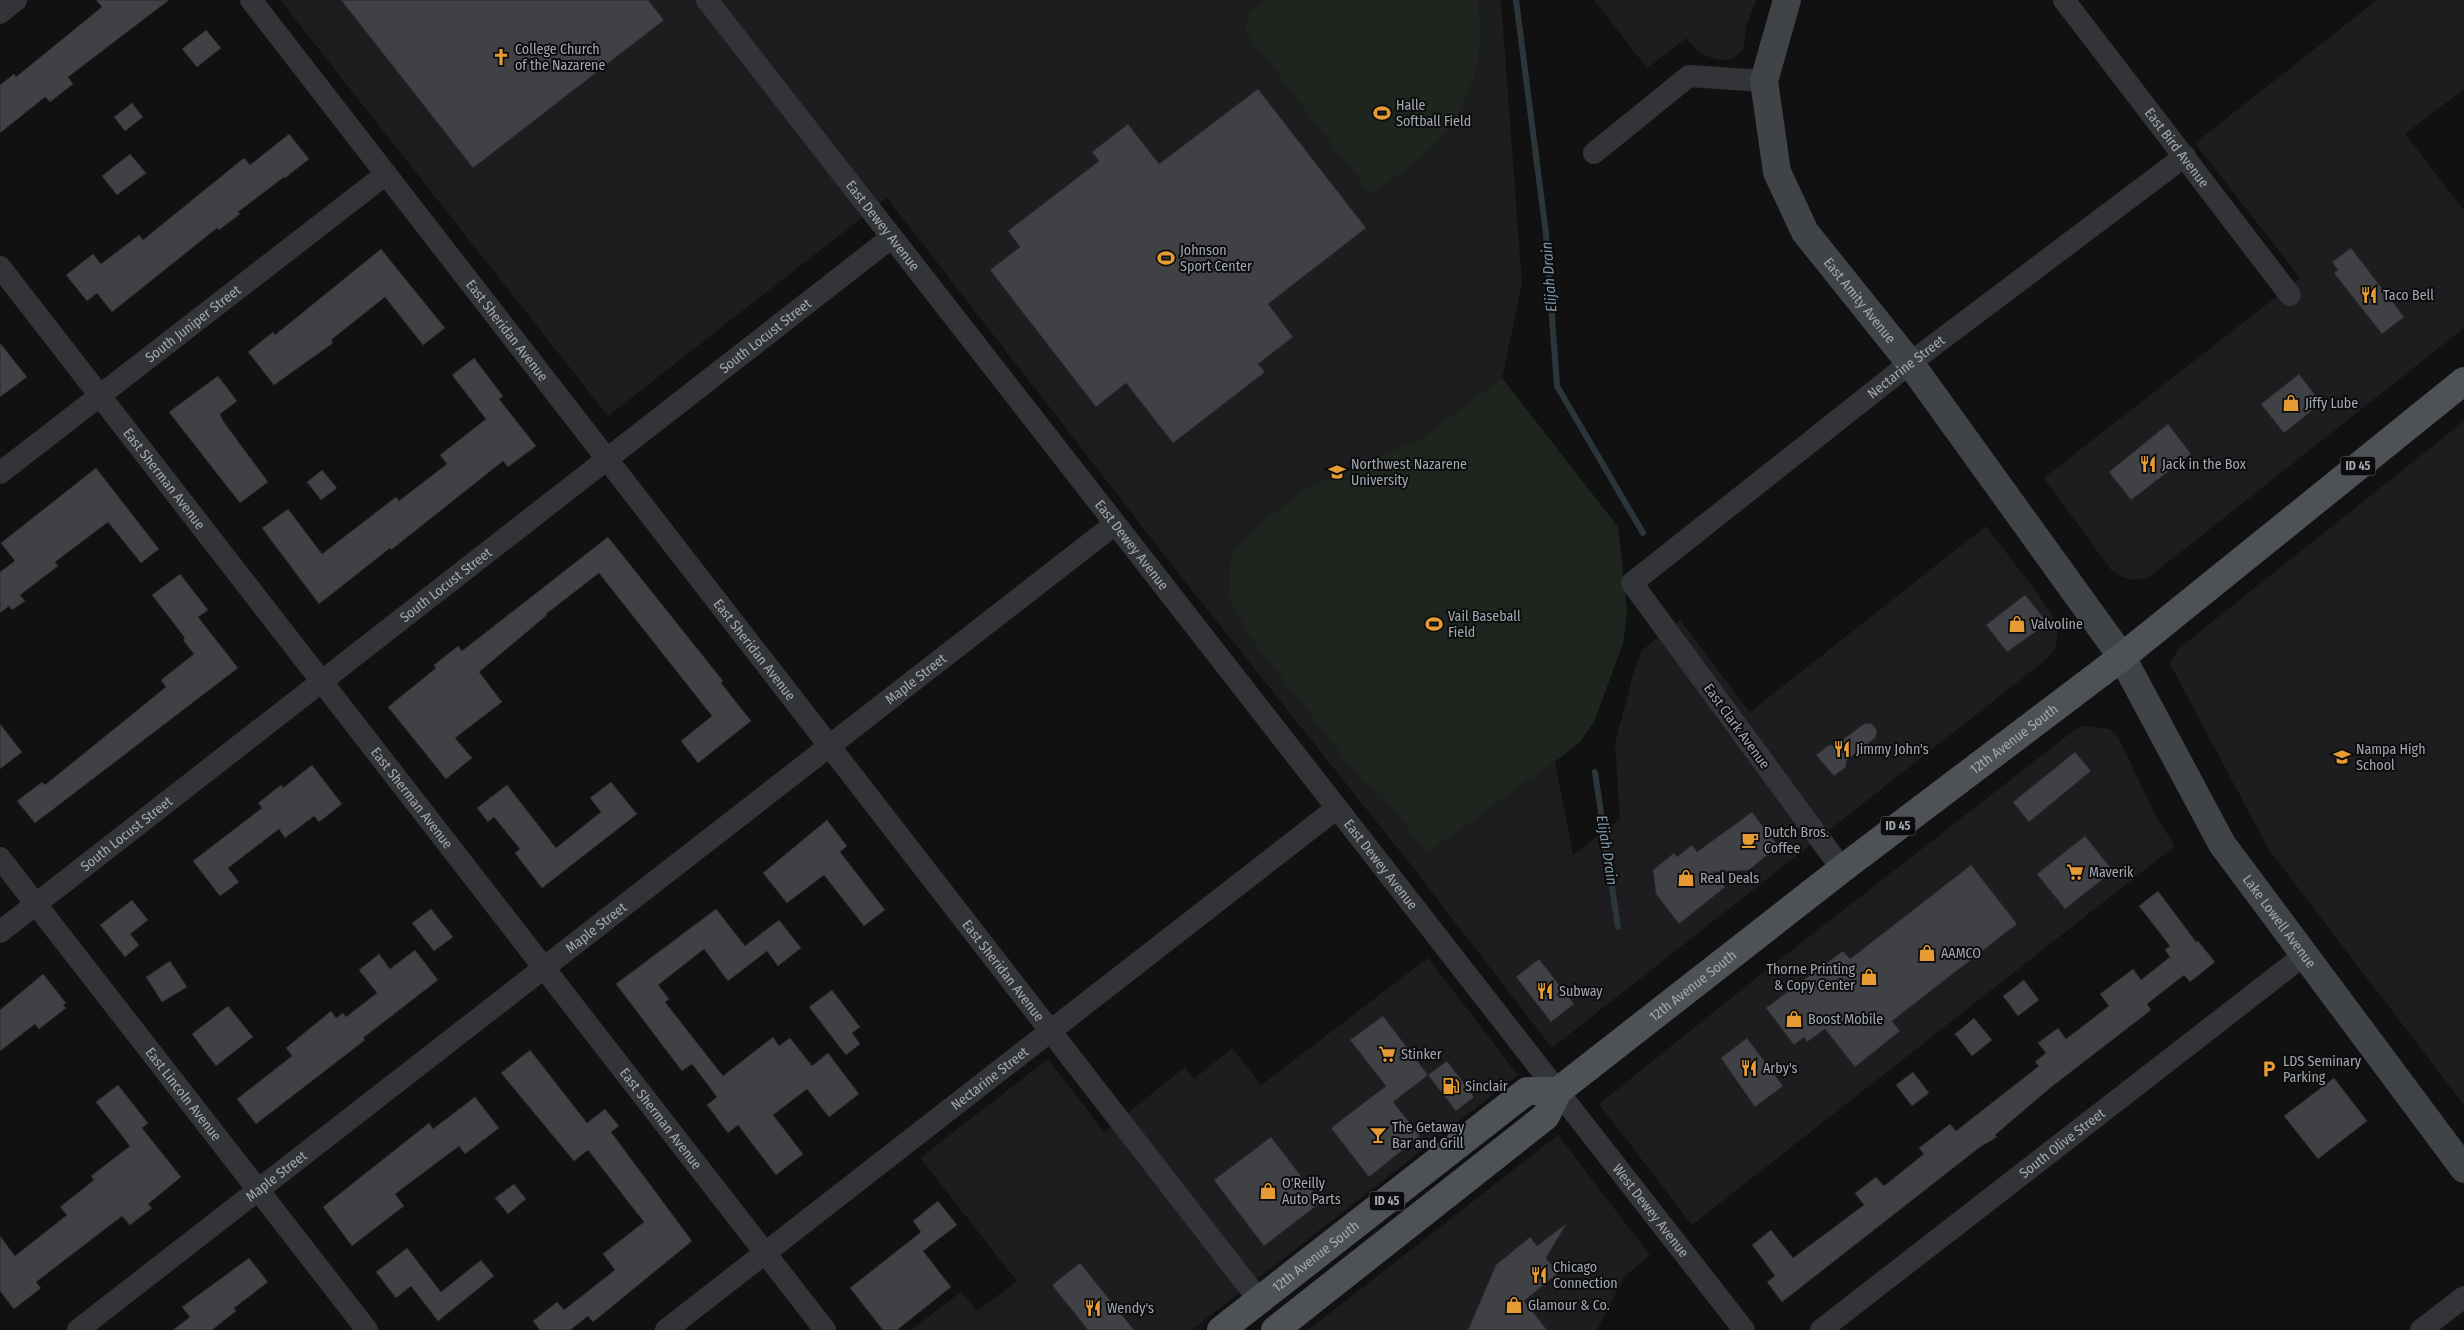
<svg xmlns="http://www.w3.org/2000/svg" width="2464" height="1330" viewBox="0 0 2464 1330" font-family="'Fira Sans Condensed',sans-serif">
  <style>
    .built { fill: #1d1d1f }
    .green { fill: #1e251e }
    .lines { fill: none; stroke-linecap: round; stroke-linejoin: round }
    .stream { stroke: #2b353a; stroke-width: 6 }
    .building { fill: #404145; stroke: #2b2b2e }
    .minor { stroke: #323437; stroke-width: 22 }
    .secondary { stroke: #404347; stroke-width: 28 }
    .primary { stroke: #4e5156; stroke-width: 28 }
    .labels { text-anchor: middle; stroke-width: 4; stroke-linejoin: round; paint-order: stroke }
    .shield { fill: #0c0c0d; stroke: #767a80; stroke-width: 1 }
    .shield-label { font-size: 12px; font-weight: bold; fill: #a3a9b2 }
    .poi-label { font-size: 14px; fill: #a3a9b2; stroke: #0c0c0d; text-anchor: start }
    .street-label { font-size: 14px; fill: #a3a9b2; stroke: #0c0c0d }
    .water-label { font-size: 15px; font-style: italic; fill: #7b9aac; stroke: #0c0c0d }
  </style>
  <rect width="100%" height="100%" fill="#111112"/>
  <g class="built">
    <polygon points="280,0 1501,0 1522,284 1502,378 1618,527 1627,612 1623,643 1594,722 1578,744 1555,762 1573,855 1620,819 1615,743 1633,675 1641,651 1680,620 1750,712 1986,526 2036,591 2053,616 2058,627 2056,648 2048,658 1552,1048 1411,865 1186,583 887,198 608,416"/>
    <polygon points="1594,0 1756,0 1746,27 1744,48 1733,59 1718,60 1699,53 1686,38 1647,68"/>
    <polygon points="2377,0 2464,0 2464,89 2405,134 2464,210 2464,328 2148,578 2133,580 2120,576 2111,570 2044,478 2300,278 2195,143"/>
    <polygon points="2464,421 2464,1105 2269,850 2170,664 2178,649"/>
    <polygon points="2084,726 2110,729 2118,737 2156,816 2175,846 1692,1225 1599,1104 1775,963 2077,728"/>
    <polygon points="1428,958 1518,1075 1192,1330 911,1330 961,1292 977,1311 1017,1281 920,1158 1048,1059 1104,1132 1185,1067 1194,1079 1232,1048 1261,1085"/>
    <polygon points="1558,1135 1650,1255 1625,1276 1597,1330 1308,1330"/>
  </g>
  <g class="green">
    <path d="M1264 0H1477C1487 49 1472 106 1437 142 1417 162 1393 178 1371 195L1246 32 1248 13Z"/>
    <polygon points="1502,378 1618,527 1627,612 1623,643 1594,722 1578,744 1427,853 1382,794 1362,781 1250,636 1228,597 1232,551 1265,521 1307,488 1424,438"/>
  </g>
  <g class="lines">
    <g class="stream">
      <polyline points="1516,0 1546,234 1557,386 1643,533"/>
      <polyline points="1595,772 1618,927"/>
    </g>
  </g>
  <g class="building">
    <polygon points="96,0 169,0 68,77 73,84 50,102 45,97 0,133 0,85 14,74 16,77 102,7"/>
    <polygon points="341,0 648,0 664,20 473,168"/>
    <polygon points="206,30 221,48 197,67 182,49"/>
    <polygon points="1258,89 1366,228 1268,304 1293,337 1258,364 1265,372 1173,443 1126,383 1096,407 990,270 1020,247 1008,231 1099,161 1092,152 1128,124 1159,164"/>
    <polygon points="132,103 143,117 125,131 114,117"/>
    <polygon points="289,134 309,159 285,178 284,177 238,212 240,214 219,230 217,228 112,312 97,293 87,301 66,275 93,254 101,264 139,235 143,240 244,158 250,165"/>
    <polygon points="130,154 146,173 117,195 102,176"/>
    <polygon points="2351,248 2404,317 2382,334 2334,273 2338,270 2332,262"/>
    <polygon points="381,249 445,328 423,345 385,297 331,340 333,343 274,385 248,352 273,332 275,335"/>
    <polygon points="0,343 27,377 0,397"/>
    <polygon points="474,358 503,396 499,399 536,446 508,467 503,461 391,550 390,548 319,604 262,528 288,509 322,554 396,497 399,501 447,464 440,455 486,419 452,375"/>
    <polygon points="2299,374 2321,403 2284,433 2261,404"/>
    <polygon points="218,376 237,401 220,414 223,421 268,482 240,503 169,412"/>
    <polygon points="2168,424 2191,454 2131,500 2109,472"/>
    <polygon points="96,468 159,549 141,563 108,522 55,562 58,566 20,595 25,601 12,610 9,606 0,613 0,572 15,561 1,543"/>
    <polygon points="322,470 337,488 321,500 307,482"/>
    <polygon points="608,537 723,681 721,683 751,721 698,763 681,741 712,716 599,573 546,614 547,615 479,672 502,702 455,738 472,758 446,779 388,707 436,668 434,665 458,646 462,651"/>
    <polygon points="180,574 208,610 198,617 238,668 35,823 17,801 42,782 45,785 166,687 161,680 194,654 183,640 185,638 152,595"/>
    <polygon points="2025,595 2048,623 2007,652 1986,625"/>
    <polygon points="1871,723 1877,730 1876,737 1846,761 1846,767 1834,776 1816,755 1829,745 1834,746 1864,724"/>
    <polygon points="0,724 22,752 0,769"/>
    <polygon points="2075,752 2091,771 2029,822 2013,802"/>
    <polygon points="312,765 342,804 319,822 314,816 285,838 279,829 228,868 239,882 220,896 193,861 262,808 258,803 281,785 283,788"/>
    <polygon points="611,782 637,814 542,888 515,853 520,849 494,817 488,822 477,808 507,785 556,848 601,812 590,798"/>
    <polygon points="1752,812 1778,846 1749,870 1713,872 1725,887 1679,924 1656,894 1653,870 1674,853 1677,857 1692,845 1697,852"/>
    <polygon points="827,820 847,846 840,852 885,910 864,926 824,875 787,903 763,873"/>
    <polygon points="2085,836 2113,871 2065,909 2037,874"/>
    <polygon points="1971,865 2017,924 1892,1021 1900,1031 1855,1067 1825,1029 1807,1042 1804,1037 1794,1045 1766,1008 1843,951 1850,959"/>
    <polygon points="2158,891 2196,942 2198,941 2215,962 2190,982 2184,975 2147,1004 2151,1010 2050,1088 1995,1135 1997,1137 1980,1147 1782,1302 1767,1282 1775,1276 1752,1245 1771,1230 1793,1258 1864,1205 1855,1193 1876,1177 1884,1186 1924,1154 1919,1148 1950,1124 1956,1131 2039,1066 2035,1062 2046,1053 2038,1043 2058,1028 2066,1039 2109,1006 2100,994 2133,969 2141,980 2170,957 2165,950 2170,946 2139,906"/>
    <polygon points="132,900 148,920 130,934 139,945 125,957 100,925"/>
    <polygon points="431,909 453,937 434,951 412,923"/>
    <polygon points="716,909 745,946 779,920 801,948 778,966 767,951 728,981 704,949 658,985 669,999 665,1002 723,1076 773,1037 779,1046 790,1038 812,1066 828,1053 859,1094 829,1117 807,1089 773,1115 803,1154 776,1175 738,1125 728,1133 707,1105 717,1097 692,1064 682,1071 616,984"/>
    <polygon points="415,950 438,980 363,1038 365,1040 256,1124 237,1099 292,1056 286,1048 331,1011 336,1018 343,1013 346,1017 377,993 359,970 379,954 390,969"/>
    <polygon points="1539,959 1574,1004 1551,1022 1516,977"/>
    <polygon points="170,961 187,987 162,1002 146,977"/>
    <polygon points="43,974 66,1003 63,1005 66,1008 39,1029 35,1024 0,1051 0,1010"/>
    <polygon points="2024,980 2039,1000 2018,1016 2003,996"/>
    <polygon points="832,990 860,1027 852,1033 860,1044 846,1055 809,1007"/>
    <polygon points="228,1006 253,1037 216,1066 192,1034"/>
    <polygon points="1383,1016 1428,1075 1447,1061 1474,1097 1456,1111 1428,1075 1393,1102 1420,1136 1369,1177 1331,1128 1386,1086 1350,1040"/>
    <polygon points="1974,1018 1992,1040 1972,1056 1955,1034"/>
    <polygon points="1747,1038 1783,1086 1755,1107 1721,1058"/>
    <polygon points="530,1050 587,1123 605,1109 619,1126 611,1132 692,1241 593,1322 588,1316 570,1330 540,1330 533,1321 557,1302 564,1310 615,1270 603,1254 644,1222 588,1150 574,1161 501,1073"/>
    <polygon points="1913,1072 1929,1093 1912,1106 1896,1085"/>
    <polygon points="2334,1078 2367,1121 2318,1159 2284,1116"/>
    <polygon points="118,1085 148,1123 142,1128 181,1177 148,1204 152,1208 130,1225 122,1216 36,1282 41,1288 14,1309 0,1291 0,1236 15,1256 67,1215 60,1207 94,1180 91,1176 130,1146 96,1102"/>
    <polygon points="475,1097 499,1128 465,1154 459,1146 395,1194 404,1206 352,1246 323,1207 429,1123 433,1129"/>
    <polygon points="1271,1137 1321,1202 1264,1246 1214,1180"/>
    <polygon points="514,1184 526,1199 508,1214 495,1198"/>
    <polygon points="938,1201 957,1225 923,1251 951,1287 897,1330 883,1330 850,1288 921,1232 913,1221"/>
    <polygon points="1566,1224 1546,1258 1558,1273 1524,1301 1547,1330 1468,1330 1496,1265 1530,1237 1537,1246"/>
    <polygon points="407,1248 441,1292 481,1260 494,1276 438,1321 411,1286 396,1298 376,1272"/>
    <polygon points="249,1258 268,1282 234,1308 236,1311 212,1330 173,1330 190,1317 182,1307"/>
    <polygon points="1080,1263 1134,1330 1088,1330 1052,1285"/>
  </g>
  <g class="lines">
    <g class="minor">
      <path id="s1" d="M251 0 1259 1300"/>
      <path id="s2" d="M707 0 1744 1330"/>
      <path id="s3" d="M2064 0 2290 295"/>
      <polyline points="0,13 16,0"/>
      <polyline points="1594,153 1689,76 1764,81"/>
      <path id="s4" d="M0 267 825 1330"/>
      <path id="s5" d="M0 473 386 174"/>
      <path id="s6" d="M0 858 367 1330"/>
      <path id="s7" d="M1842 869 1632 583 1910 363 2185 156"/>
      <path id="s8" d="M0 932 892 237"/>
      <path id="s9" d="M78 1330 1115 524"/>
      <path id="s10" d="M666 1330 1337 808"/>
      <path id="s11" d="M1821 1330 2303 956"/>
      <polyline points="2421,1330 2464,1297"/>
    </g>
    <path class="secondary" id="s12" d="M1787 0 1764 81 1777 172 1805 232 1910 363 2122 657 2222 844 2464 1169"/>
    <g class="primary">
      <path id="s13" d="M1221 1330 1527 1091H1558"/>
      <path id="s14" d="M1275 1330 1546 1116 1558 1091 1842 869 2122 657 2464 381"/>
    </g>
  </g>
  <defs>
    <g id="church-bare" transform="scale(1.35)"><path d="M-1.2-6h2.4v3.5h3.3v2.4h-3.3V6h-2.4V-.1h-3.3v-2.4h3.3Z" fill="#e79b34" stroke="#0c0c0d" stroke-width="2.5" paint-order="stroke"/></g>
    <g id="stadium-bare" transform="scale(1.35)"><path d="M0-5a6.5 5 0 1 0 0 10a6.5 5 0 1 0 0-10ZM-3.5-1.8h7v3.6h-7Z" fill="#e79b34" stroke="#0c0c0d" stroke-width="2.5" paint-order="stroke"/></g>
    <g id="restaurant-bare" transform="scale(1.35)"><path d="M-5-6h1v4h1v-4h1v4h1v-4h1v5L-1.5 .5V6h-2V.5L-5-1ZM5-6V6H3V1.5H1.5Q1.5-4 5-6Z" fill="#e79b34" stroke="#0c0c0d" stroke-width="2.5" paint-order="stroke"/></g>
    <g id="shop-bare" transform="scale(1.35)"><path d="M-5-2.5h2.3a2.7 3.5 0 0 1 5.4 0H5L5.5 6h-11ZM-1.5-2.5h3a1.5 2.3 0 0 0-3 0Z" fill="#e79b34" stroke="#0c0c0d" stroke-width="2.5" paint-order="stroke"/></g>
    <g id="university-bare" transform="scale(1.35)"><path d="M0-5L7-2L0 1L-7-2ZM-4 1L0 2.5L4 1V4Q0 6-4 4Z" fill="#e79b34" stroke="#0c0c0d" stroke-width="2.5" paint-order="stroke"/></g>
    <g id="school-bare" transform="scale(1.35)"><path d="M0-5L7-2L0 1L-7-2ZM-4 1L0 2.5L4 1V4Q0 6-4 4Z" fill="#e79b34" stroke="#0c0c0d" stroke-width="2.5" paint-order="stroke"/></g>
    <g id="cafe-bare" transform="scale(1.35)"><path d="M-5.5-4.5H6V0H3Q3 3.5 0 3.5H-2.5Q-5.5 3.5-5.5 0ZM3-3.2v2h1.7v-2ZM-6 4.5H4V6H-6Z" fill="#e79b34" stroke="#0c0c0d" stroke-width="2.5" paint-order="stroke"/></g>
    <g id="supermarket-bare" transform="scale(1.35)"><path d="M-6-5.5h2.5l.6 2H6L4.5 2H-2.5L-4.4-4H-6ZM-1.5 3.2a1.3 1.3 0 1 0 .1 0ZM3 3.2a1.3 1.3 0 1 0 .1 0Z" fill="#e79b34" stroke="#0c0c0d" stroke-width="2.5" paint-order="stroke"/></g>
    <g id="parking-bare" transform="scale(1.35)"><path d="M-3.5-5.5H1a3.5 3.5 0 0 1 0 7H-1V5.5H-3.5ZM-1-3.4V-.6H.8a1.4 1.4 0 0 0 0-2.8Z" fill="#e79b34" stroke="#0c0c0d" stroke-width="2.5" paint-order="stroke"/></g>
    <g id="fuel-bare" transform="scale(1.35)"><path d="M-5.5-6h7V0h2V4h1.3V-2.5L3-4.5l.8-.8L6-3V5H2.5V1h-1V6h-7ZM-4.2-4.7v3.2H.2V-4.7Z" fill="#e79b34" stroke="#0c0c0d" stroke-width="2.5" paint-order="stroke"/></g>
    <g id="bar-bare" transform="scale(1.35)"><path d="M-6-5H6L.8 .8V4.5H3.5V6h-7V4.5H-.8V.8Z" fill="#e79b34" stroke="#0c0c0d" stroke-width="2.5" paint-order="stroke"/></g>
  </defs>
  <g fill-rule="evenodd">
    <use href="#church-bare" x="501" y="57"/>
    <use href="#stadium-bare" x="1382" y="113"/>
    <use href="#stadium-bare" x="1166" y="258"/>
    <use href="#restaurant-bare" x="2369" y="295"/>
    <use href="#shop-bare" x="2291" y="403"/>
    <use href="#restaurant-bare" x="2148" y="464"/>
    <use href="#university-bare" x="1337" y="472"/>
    <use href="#stadium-bare" x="1434" y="624"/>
    <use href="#shop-bare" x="2017" y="624"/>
    <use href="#restaurant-bare" x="1842" y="749"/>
    <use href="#school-bare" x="2342" y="757"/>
    <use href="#cafe-bare" x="1750" y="840"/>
    <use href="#supermarket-bare" x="2075" y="872"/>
    <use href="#shop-bare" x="1686" y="878"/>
    <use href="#shop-bare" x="1927" y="953"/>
    <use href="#shop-bare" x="1869" y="977"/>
    <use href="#restaurant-bare" x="1545" y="991"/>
    <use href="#shop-bare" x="1794" y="1019"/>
    <use href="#supermarket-bare" x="1387" y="1054"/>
    <use href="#restaurant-bare" x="1749" y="1068"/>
    <use href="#parking-bare" x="2269" y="1069"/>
    <use href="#fuel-bare" x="1451" y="1086"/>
    <use href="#bar-bare" x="1378" y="1135"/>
    <use href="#shop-bare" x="1268" y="1191"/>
    <use href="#restaurant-bare" x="1539" y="1275"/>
    <use href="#shop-bare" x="1514" y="1305"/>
    <use href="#restaurant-bare" x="1093" y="1308"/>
  </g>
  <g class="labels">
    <g class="shield">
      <rect x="2340.5" y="456.5" width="35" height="19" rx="4"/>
      <rect x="1880.5" y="816.5" width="35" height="19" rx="4"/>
      <rect x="1369.5" y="1191.5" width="35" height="19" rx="4"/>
    </g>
    <g class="shield-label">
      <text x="2358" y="470">ID 45</text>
      <text x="1898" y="830">ID 45</text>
      <text x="1387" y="1205">ID 45</text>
    </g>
    <g class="poi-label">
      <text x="515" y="54">College Church<tspan x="515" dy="16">of the Nazarene</tspan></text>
      <text x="1396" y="110">Halle<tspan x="1396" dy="16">Softball Field</tspan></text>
      <text x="1180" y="255">Johnson<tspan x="1180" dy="16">Sport Center</tspan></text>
      <text x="2383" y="300">Taco Bell</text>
      <text x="2305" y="408">Jiffy Lube</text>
      <text x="1351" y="469">Northwest Nazarene<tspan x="1351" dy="16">University</tspan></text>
      <text x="2162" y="469">Jack in the Box</text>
      <text x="1448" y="621">Vail Baseball<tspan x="1448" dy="16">Field</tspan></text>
      <text x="2031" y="629">Valvoline</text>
      <text x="1856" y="754">Jimmy John's</text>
      <text x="2356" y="754">Nampa High<tspan x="2356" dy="16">School</tspan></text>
      <text x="1764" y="837">Dutch Bros.<tspan x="1764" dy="16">Coffee</tspan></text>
      <text x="2089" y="877">Maverik</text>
      <text x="1700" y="883">Real Deals</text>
      <text x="1941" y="958">AAMCO</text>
      <text x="1855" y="974" text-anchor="end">Thorne Printing<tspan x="1855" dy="16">&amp; Copy Center</tspan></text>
      <text x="1559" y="996">Subway</text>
      <text x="1808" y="1024">Boost Mobile</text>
      <text x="1401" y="1059">Stinker</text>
      <text x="2283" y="1066">LDS Seminary<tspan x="2283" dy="16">Parking</tspan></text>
      <text x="1763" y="1073">Arby's</text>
      <text x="1465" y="1091">Sinclair</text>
      <text x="1392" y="1132">The Getaway<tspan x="1392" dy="16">Bar and Grill</tspan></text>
      <text x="1282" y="1188">O'Reilly<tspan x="1282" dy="16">Auto Parts</tspan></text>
      <text x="1553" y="1272">Chicago<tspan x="1553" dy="16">Connection</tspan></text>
      <text x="1528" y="1310">Glamour &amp; Co.</text>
      <text x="1107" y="1313">Wendy's</text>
    </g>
    <g class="street-label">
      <text dy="5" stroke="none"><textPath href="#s3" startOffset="186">East Bird Avenue</textPath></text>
      <text dy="5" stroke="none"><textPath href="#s2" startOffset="286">East Dewey Avenue</textPath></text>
      <text dy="5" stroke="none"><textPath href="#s12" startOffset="330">East Amity Avenue</textPath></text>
      <text dy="5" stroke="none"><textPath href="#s5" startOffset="244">South Juniper Street</textPath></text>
      <text dy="5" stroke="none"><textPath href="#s1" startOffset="418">East Sheridan Avenue</textPath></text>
      <text dy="5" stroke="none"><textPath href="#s8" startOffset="970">South Locust Street</textPath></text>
      <text dy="5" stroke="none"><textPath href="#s7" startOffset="704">Nectarine Street</textPath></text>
      <text dy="5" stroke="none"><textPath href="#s4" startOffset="268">East Sherman Avenue</textPath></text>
      <text dy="5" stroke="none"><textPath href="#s2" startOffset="691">East Dewey Avenue</textPath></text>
      <text dy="5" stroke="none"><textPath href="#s8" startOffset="565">South Locust Street</textPath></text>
      <text dy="5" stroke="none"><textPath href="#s1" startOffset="822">East Sheridan Avenue</textPath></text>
      <text dy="5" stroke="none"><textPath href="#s9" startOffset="1061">Maple Street</textPath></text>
      <text transform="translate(1737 726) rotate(54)" y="5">East Clark Avenue</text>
      <text dy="5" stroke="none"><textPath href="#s14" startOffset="949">12th Avenue South</textPath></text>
      <text dy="5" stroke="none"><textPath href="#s4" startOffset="672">East Sherman Avenue</textPath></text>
      <text dy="5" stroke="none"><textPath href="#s8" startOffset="160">South Locust Street</textPath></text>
      <text dy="5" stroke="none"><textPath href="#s2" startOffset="1096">East Dewey Avenue</textPath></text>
      <text dy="5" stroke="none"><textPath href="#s12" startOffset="1081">Lake Lowell Avenue</textPath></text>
      <text dy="5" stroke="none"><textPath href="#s9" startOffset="656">Maple Street</textPath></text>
      <text dy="5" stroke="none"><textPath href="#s1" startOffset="1228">East Sheridan Avenue</textPath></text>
      <text dy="5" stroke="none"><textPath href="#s14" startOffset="544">12th Avenue South</textPath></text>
      <text dy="5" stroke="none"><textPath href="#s10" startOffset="410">Nectarine Street</textPath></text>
      <text dy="5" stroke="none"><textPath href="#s6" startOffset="299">East Lincoln Avenue</textPath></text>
      <text dy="5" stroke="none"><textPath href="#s4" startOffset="1078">East Sherman Avenue</textPath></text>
      <text dy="5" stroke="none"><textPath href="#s11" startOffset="305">South Olive Street</textPath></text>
      <text dy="5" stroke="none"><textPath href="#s9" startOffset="251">Maple Street</textPath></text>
      <text dy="5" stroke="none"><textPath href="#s2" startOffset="1535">West Dewey Avenue</textPath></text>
      <text dy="5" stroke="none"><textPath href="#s13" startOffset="120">12th Avenue South</textPath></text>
    </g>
    <g class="water-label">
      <text transform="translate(1549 277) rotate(-94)" y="5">Elijah Drain</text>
      <text transform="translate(1607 850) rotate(81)" y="5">Elijah Drain</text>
    </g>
  </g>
</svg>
